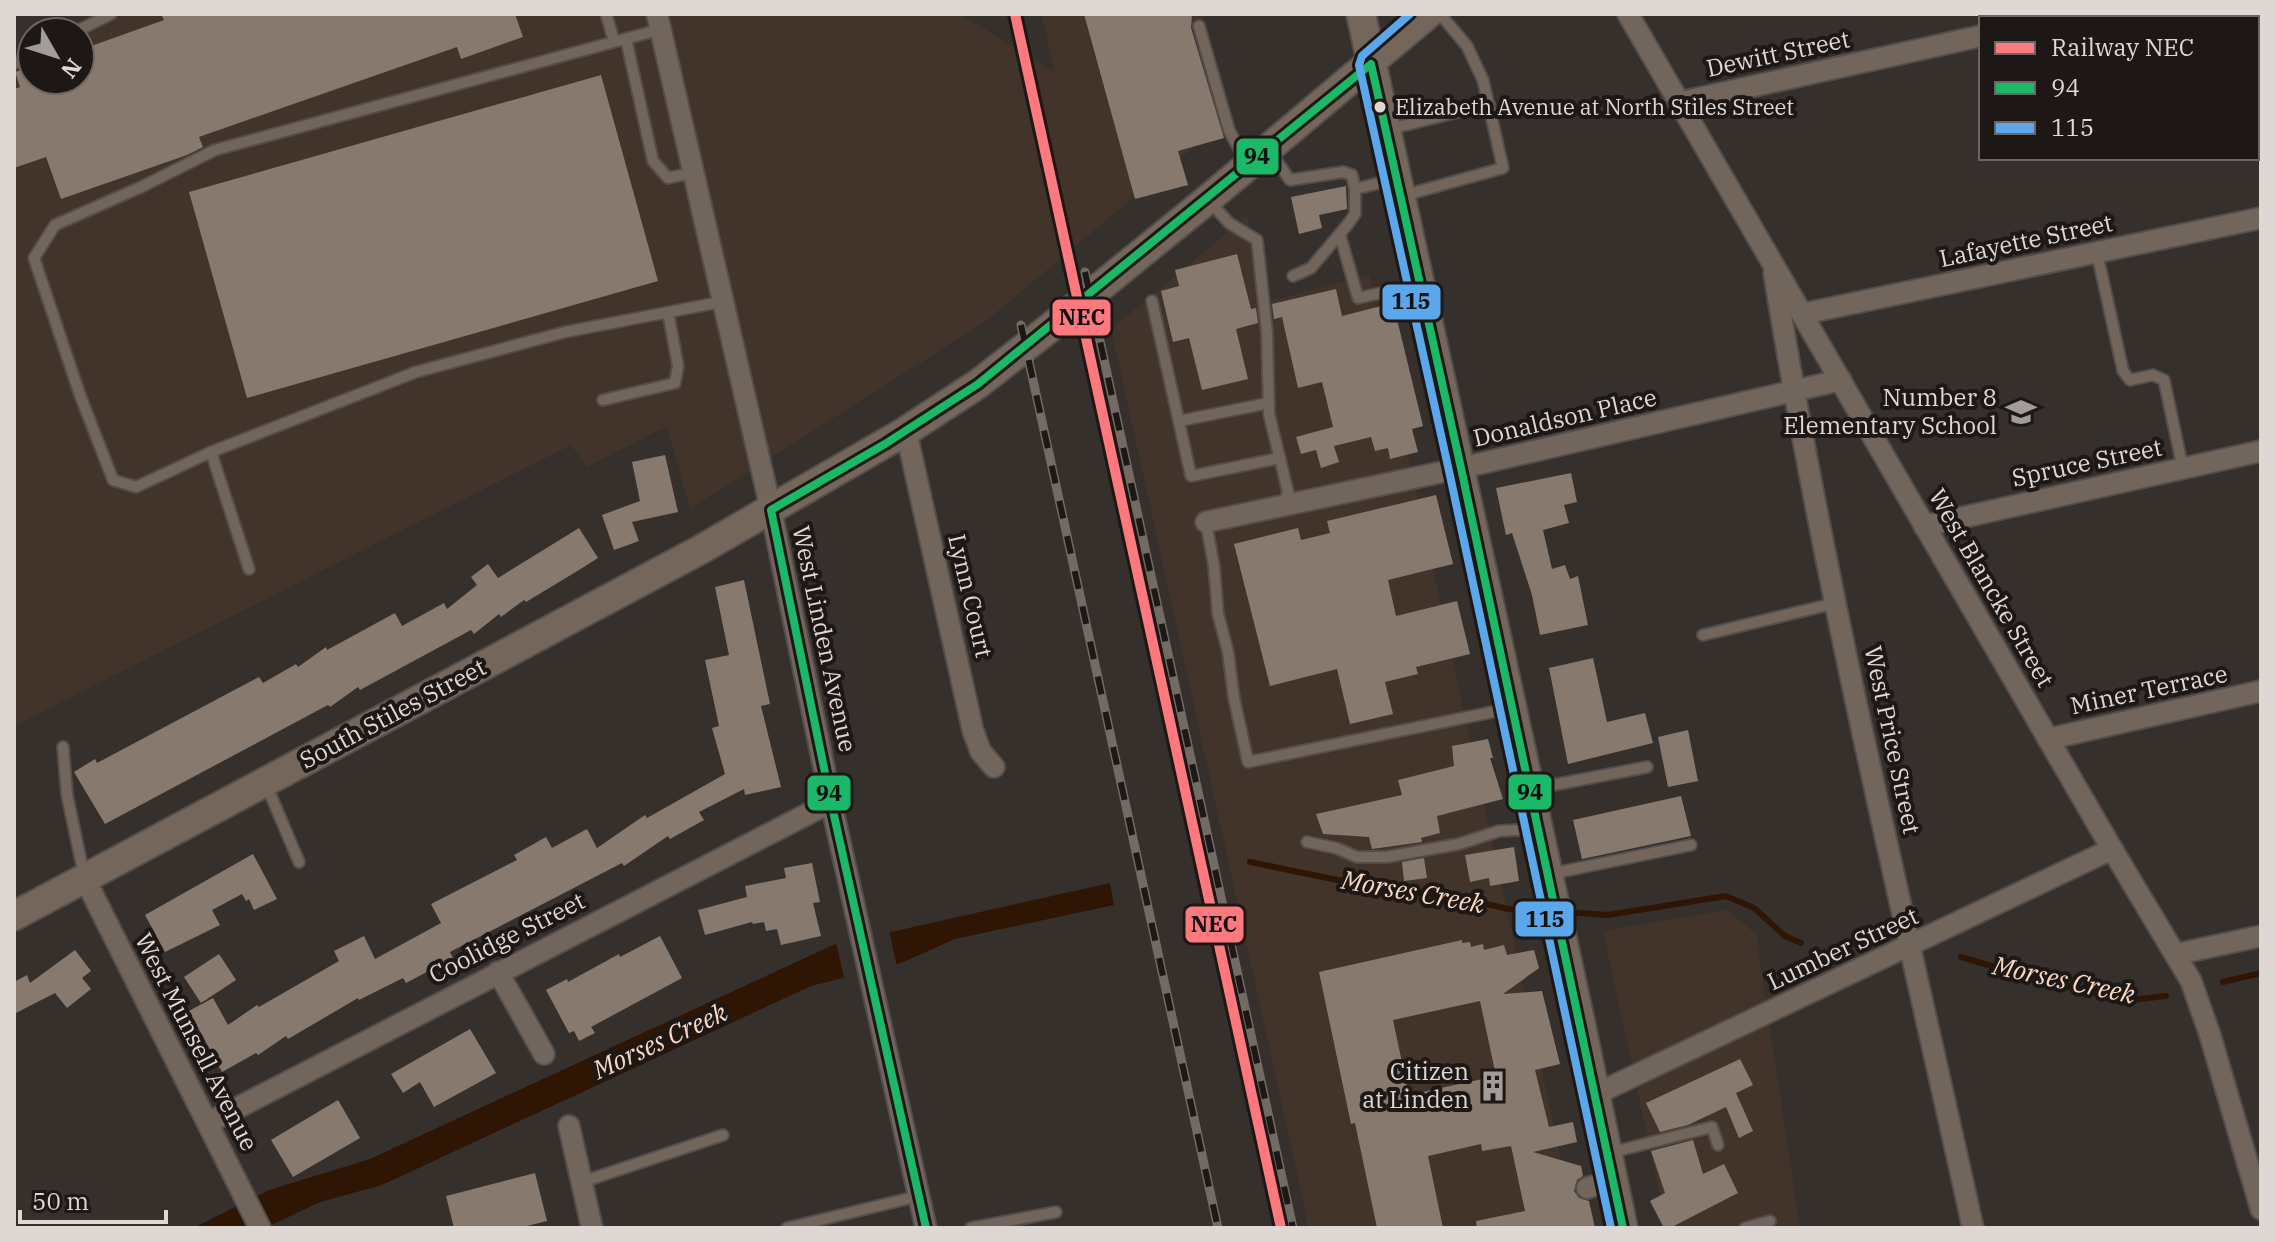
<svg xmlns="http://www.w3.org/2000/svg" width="2275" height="1242" viewBox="0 0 2275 1242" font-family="'IBM Plex Serif',serif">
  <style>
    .built { fill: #42342a }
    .water { fill: #2f1504 }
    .pier { fill: #36302c }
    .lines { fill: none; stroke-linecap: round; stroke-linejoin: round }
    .stream { stroke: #2f1504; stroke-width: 6 }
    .building { fill: #88796f; fill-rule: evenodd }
    .lane-casing { stroke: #534e4b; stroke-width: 14 }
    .street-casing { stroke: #534e4b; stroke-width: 24 }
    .secondary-casing { stroke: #534e4b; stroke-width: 32 }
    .lane { stroke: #72655b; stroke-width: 10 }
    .street { stroke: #72655b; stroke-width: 20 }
    .secondary { stroke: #75665c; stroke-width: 28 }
    .rail-casing { stroke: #726a63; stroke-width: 9 }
    .rail { stroke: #1d1816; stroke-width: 6; stroke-dasharray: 18; stroke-linecap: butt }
    .bus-1-casing { stroke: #1d1816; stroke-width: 14 }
    .bus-2-casing { stroke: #1d1816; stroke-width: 14 }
    .bus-1 { stroke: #1ab867; stroke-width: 8 }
    .bus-2 { stroke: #5aa8eb; stroke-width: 8 }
    .rail-1-casing { stroke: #1d1816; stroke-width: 16 }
    .rail-1 { stroke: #fd797d; stroke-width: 10 }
    .bus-dot { fill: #ded7d3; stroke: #1d1816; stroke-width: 3 }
    .labels { text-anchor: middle; stroke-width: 8; stroke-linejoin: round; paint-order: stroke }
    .bus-label { font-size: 22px; fill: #ded7d3; stroke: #1d1816; text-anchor: start }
    .street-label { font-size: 24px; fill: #ded7d3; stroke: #1d1816 }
    .poi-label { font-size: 24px; fill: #ded7d3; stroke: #1d1816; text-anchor: end }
    .water-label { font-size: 26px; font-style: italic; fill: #fbd8c1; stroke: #1d1816 }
    .line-badge { stroke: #1d1816; stroke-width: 3 }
    .pale-badge-label { font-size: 22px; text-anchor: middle; font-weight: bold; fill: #111 }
  </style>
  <rect width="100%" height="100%" fill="#36302c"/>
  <g class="built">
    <polygon points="108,14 960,14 1054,72 1042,14 1202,14 1226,120 986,321 690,509 667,426 587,467 571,445 14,726 14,59 32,50 32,80 80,80 80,32"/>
    <polygon points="1247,217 1267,302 1369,275 1576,1228 1309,1228 1111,329"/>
    <polygon points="1727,910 1756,934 1800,1228 1667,1228 1603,931"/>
  </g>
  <polygon class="water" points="1110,883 1114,905 955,939 901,963 811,986 382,1185 320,1202 265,1228 193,1228 269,1190 370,1159 833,945"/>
  <polygon class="pier" points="889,930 897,967 844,978 836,942"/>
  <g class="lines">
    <g class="stream">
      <polyline points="1250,862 1391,891 1447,895 1508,909 1550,911"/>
      <polyline points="1565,912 1608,915 1726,896 1754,908 1785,936 1801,943"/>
      <polyline points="1961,957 2043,981 2131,1000 2166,996"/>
      <polyline points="2223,982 2261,973"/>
    </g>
  </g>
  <g class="building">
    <polygon points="161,14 515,14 523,37 461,59 457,47 199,137 203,147 187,155 61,199 46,157 14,168 14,89 20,87 15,72 32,66 32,80 80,80 80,50 164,20"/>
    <polygon points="1084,14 1192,14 1191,28 1224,138 1178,151 1188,185 1135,199"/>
    <polygon points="601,75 658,281 247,398 189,192"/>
    <polygon points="1346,186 1347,209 1319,215 1322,228 1299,234 1291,197"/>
    <polygon points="1237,254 1251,309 1256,308 1258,323 1236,329 1248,379 1202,390 1189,338 1173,342 1161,291 1179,286 1175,270"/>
    <polygon points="1336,289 1342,316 1393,303 1423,426 1412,429 1418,452 1390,459 1388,448 1375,451 1371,437 1334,446 1339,462 1321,468 1316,450 1301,454 1296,437 1333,427 1322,382 1298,388 1282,317 1274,319 1272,304"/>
    <polygon points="665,455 678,512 632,522 639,541 614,550 602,515 640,501 632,462"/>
    <polygon points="1571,473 1577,502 1564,505 1569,523 1543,530 1552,569 1565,565 1570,579 1578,576 1588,625 1540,635 1532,595 1512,533 1506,535 1496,488"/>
    <polygon points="1436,495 1453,564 1388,580 1396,616 1457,601 1470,654 1416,667 1418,674 1385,682 1393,714 1350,724 1337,669 1270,686 1234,544 1298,528 1301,540 1330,533 1327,521"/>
    <polygon points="579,528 598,558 579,570 526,602 524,600 501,617 499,614 474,634 471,630 360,690 358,687 330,707 328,705 105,824 74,772 95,759 97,763 259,677 263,683 296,664 298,667 326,647 327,650 395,613 402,626 444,603 447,609 477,585 471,577 488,564 498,578"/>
    <polygon points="744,580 770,704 761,706 781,787 745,795 744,789 699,812 704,820 670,839 668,836 624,866 622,863 450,952 453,958 406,983 403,978 359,1000 358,998 288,1039 286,1036 258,1055 256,1053 222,1072 189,1011 213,998 228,1025 257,1005 259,1007 339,961 334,951 364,936 375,959 441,923 431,904 517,860 514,855 546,837 552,848 587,829 597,848 645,815 647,818 725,774 712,728 719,726 705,660 729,655 715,587"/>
    <polygon points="1593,658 1607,722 1645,713 1653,743 1568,764 1549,668"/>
    <polygon points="1688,730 1698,781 1668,787 1658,737"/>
    <polygon points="1488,739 1493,758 1490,758 1503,799 1437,816 1440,833 1421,838 1422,842 1372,849 1369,837 1323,834 1316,814 1402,795 1398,780 1454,766 1452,746"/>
    <polygon points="1681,796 1691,836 1582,859 1573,820"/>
    <polygon points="1514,847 1519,881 1490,886 1489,878 1470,882 1465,855"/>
    <polygon points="253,854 277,899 254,910 249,899 246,901 242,894 212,910 220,925 165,952 145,915"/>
    <polygon points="1424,858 1427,878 1404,881 1402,862"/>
    <polygon points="812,863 820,902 813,903 821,936 781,945 777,929 766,931 764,922 753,924 752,922 705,935 698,910 747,897 745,886 786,878 784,868"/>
    <polygon points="660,936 682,978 591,1027 595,1033 579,1041 574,1031 569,1033 546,990 567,979 568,982 619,954 620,957"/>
    <path d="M1462 940V943L1470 942 1471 947 1483 944 1484 950 1504 945 1507 955 1534 950 1539 968 1503 994 1542 991 1560 1064 1535 1070 1549 1127 1573 1122 1577 1142 1533 1152 1581 1166 1583 1176 1577 1180 1574 1191 1579 1198 1589 1201 1595 1228H1477L1476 1221 1525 1211 1511 1146 1482 1151 1481 1144 1428 1156 1443 1228H1377L1355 1123 1351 1124 1319 972ZM1480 1001 1496 1076 1409 1095 1393 1020Z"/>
    <polygon points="75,950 91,971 82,978 91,989 67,1008 55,993 14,1014 14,982 27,975 30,983"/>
    <polygon points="219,954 236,980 201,1003 184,977"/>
    <polygon points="470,1029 496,1073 434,1107 420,1082 403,1093 391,1074"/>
    <polygon points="1740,1059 1753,1085 1736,1093 1753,1131 1739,1138 1726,1107 1688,1125 1660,1132 1646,1103"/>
    <polygon points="338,1100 360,1138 293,1177 271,1140"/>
    <polygon points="1693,1140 1703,1174 1724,1164 1738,1193 1670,1228 1664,1228 1650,1201 1665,1193 1651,1151"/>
    <polygon points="535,1173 547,1221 519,1228 454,1228 446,1196"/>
  </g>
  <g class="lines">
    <g class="lane-casing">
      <g id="lane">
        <polyline points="606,14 614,41"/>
        <polyline points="1199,26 1229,130 1247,164"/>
        <polyline points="658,30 215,150 141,187 55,225 34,258 80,395 113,480 136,487 211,452 416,372 565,332 721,302"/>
        <polyline points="75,32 111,14"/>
        <polyline points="626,39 653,161 668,178 691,173"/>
        <polyline points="14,64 32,54"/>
        <polyline points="1390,129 1489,104"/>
        <polyline points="1269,150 1290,180 1343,172 1352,175 1355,189"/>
        <polyline points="1402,196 1503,168 1483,80 1467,46 1440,14"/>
        <polyline points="1209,201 1229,223 1257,240 1267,333 1269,414 1288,492 1283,505"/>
        <polyline points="1340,235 1358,298 1418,285"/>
        <polyline points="2097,253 2123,371 2130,380 2153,375 2164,380 2183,469"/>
        <polyline points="1293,276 1311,268 1348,224 1355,214 1355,189 1395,179"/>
        <polyline points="1152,301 1191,476 1280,458"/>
        <polyline points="603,400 675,383 678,366 668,312"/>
        <polyline points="1179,421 1269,403"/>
        <polyline points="211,452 249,569"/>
        <polyline points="1206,522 1214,566 1218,614 1228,652 1234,698 1248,762 1512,708"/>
        <polyline points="1703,635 1836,603"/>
        <polyline points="63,747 67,795 84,875"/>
        <polyline points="266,784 299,862"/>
        <polyline points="1532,789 1647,767"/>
        <polyline points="1307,842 1336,848 1357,857 1386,857 1459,844 1499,831 1536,829"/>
        <polyline points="1550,874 1691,845"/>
        <polyline points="1609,1153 1712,1127 1718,1145"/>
        <polyline points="582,1182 723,1135"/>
        <polyline points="787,1228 919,1196"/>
        <polyline points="971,1228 1056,1212"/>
        <polyline points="1745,1228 1770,1221"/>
      </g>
    </g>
    <g class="street-casing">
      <g id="street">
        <polyline points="657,14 771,510 831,802 926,1228"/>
        <polyline points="1628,14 2112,849 2191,981 2210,1035 2261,1209"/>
        <polyline points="2062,18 2081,14"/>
        <polyline points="1681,102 1981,36"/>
        <path d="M1774 273C1826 594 1903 911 1973 1228"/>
        <polyline points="1802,314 2261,218"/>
        <polyline points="906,431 973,731 981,752 994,767"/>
        <polyline points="1206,522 1461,468 1841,380"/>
        <polyline points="1924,526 2261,451"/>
        <polyline points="2048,739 2261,691"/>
        <polyline points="85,879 260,1228"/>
        <polyline points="2177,954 2261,936"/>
        <polyline points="498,972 544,1054"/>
        <polyline points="1596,1094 2112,849"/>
        <polyline points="208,1123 831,802"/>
        <polyline points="569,1126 592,1228"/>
        <polyline points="1587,1188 1612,1180"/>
      </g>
    </g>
    <g class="secondary-casing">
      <g id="secondary">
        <polyline points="1361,14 1580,1021 1623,1228"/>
        <polyline points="14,916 700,550 906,431 978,384 1047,330 1207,200 1428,14"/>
      </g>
    </g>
    <use href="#lane" class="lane"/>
    <use href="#street" class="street"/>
    <use href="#secondary" class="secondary"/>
    <g class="rail-casing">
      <g id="rail">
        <polyline points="1085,272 1293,1228"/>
        <polyline points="1021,325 1218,1228"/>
      </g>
    </g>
    <use href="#rail" class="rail"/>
    <g class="bus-1-casing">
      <polyline id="bus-1" points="926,1228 831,802 771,510 885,444 978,384 1371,64 1461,468 1623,1228"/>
    </g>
    <g class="bus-2-casing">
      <polyline id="bus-2" points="1410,14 1362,56 1359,65 1449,471 1611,1228"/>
    </g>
    <use href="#bus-1" class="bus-1"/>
    <use href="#bus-2" class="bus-2"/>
    <g class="rail-1-casing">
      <polyline id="rail-1" points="1015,14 1281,1228"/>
    </g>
    <use href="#rail-1" class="rail-1"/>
  </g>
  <defs>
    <g id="school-bare" transform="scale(2.4)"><path d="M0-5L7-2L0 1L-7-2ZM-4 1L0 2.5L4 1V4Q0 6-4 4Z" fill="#a39d99" stroke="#1d1816" stroke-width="2.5" paint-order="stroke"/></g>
    <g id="building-bare" transform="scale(2.4)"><path d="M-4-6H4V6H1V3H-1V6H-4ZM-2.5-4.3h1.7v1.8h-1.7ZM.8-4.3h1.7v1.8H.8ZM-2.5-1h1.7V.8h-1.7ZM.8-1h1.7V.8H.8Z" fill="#a39d99" stroke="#1d1816" stroke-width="2.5" paint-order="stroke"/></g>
  </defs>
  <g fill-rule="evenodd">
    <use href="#school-bare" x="2021" y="412"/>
    <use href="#building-bare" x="1493" y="1086"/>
  </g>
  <circle class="bus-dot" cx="1380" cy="107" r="7"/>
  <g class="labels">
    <g class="bus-label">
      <text x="1395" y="115">Elizabeth Avenue at North Stiles Street</text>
    </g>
    <g class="street-label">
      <text transform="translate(1778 54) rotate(-12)" y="8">Dewitt Street</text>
      <text transform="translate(2026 241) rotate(-12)" y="8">Lafayette Street</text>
      <text transform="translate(1565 418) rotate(-13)" y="8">Donaldson Place</text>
      <text transform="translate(2087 463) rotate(-12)" y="8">Spruce Street</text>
      <text transform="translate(1991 588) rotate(60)" y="8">West Blancke Street</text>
      <text transform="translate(970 596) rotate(77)" y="8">Lynn Court</text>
      <text transform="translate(824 639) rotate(78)" y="8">West Linden Avenue</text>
      <text transform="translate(2149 690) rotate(-12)" y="8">Miner Terrace</text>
      <text transform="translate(393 714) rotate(-28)" y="8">South Stiles Street</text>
      <text transform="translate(1892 740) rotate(78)" y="8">West Price Street</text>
      <text transform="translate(507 938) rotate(-27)" y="8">Coolidge Street</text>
      <text transform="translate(1843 949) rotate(-25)" y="8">Lumber Street</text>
      <text transform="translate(196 1042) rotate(63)" y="8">West Munsell Avenue</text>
    </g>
    <g class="poi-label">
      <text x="1997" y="406">Number 8<tspan x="1997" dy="28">Elementary School</tspan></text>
      <text x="1469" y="1080">Citizen<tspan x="1469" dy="28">at Linden</tspan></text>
    </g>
    <g class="water-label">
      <text transform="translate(1413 892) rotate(10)" y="9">Morses Creek</text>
      <text transform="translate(2064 980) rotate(12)" y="9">Morses Creek</text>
      <text transform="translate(660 1041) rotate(-25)" y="9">Morses Creek</text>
    </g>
  </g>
  <g class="line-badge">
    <rect x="1235" y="137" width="45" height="39" rx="8" fill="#1ab867"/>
    <rect x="1381" y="283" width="61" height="38" rx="8" fill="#5aa8eb"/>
    <rect x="1051" y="298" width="61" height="39" rx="8" fill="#fd797d"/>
    <rect x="1507" y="773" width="46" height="38" rx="8" fill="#1ab867"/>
    <rect x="806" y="774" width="46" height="38" rx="8" fill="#1ab867"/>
    <rect x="1514" y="900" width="61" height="38" rx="8" fill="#5aa8eb"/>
    <rect x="1184" y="905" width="61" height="39" rx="8" fill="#fd797d"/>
  </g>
  <g class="pale-badge-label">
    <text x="1257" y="164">94</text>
    <text x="1411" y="309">115</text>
    <text x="1082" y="325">NEC</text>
    <text x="1530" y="800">94</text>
    <text x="829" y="801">94</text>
    <text x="1545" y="927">115</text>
    <text x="1214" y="932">NEC</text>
  </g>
  <rect width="2275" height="1242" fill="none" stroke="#ded7d3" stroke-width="32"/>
  <rect x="1979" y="16" width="280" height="144" fill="#1d1816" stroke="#6a6462" stroke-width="2"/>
  <rect x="1995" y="42" width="40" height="12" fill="#fd797d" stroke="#6a6462" stroke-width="2"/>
  <text x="2051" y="56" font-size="24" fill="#ded7d3">Railway NEC</text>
  <rect x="1995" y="82" width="40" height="12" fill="#1ab867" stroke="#6a6462" stroke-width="2"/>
  <text x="2051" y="96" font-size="24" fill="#ded7d3">94</text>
  <rect x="1995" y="122" width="40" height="12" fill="#5aa8eb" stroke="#6a6462" stroke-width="2"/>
  <text x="2051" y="136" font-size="24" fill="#ded7d3">115</text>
  <g transform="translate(56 56) rotate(129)"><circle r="38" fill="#1d1816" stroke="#6a6462" stroke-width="2"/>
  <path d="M0-6L14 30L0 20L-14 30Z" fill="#a39d99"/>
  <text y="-12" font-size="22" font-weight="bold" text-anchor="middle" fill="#ded7d3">N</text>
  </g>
  <path d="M20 1210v12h146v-12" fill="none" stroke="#ded7d3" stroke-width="4"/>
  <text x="32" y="1210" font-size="24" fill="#ded7d3" stroke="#1d1816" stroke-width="6" paint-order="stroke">50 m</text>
</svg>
